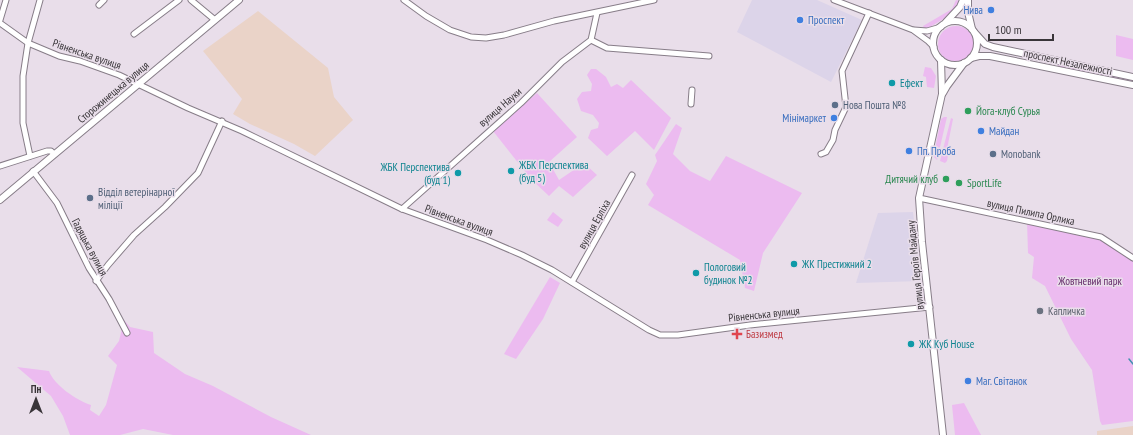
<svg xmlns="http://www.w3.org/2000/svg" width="1133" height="435" viewBox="0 0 1133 435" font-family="'PT Sans Narrow',sans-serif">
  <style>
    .commercial { fill: #dcd4e9 }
    .education { fill: #ead3c8 }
    .green { fill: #ecbbf0 }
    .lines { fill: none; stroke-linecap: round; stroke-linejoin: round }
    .stream { stroke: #4292b0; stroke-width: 1.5 }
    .minor-casing { stroke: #877d88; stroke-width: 7 }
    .major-casing { stroke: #877d88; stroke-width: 8 }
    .minor { stroke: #fff; stroke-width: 5 }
    .major { stroke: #fff; stroke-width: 6 }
    .shop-dot { fill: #3f7fe0; stroke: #e9deea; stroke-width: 1.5 }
    .culture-dot { fill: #0f9aa8; stroke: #e9deea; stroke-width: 1.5 }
    .service-dot { fill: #5c6f8a; stroke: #e9deea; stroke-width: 1.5 }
    .leisure-dot { fill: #2e9e5b; stroke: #e9deea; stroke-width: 1.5 }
    .worship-dot { fill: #6b7280; stroke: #e9deea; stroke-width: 1.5 }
    .health-dot { fill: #e0444e; stroke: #e9deea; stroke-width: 1.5 }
    .labels { text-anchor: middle; stroke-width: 3; stroke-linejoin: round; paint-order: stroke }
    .shop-label { font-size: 11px; fill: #366cbe; stroke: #e9deea; text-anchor: start }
    .street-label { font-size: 11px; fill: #393539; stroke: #e9deea }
    .culture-label { font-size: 11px; fill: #0d838f; stroke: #e9deea; text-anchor: start }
    .service-label { font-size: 11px; fill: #4e5e75; stroke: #e9deea; text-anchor: start }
    .leisure-label { font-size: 11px; fill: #27864d; stroke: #e9deea; text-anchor: start }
    .park-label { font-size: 11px; fill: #642a69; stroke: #e9deea }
    .worship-label { font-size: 11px; fill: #5b616d; stroke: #e9deea; text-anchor: start }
    .health-label { font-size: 11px; fill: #be3a42; stroke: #e9deea; text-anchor: start }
  </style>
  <rect width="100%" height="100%" fill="#e9deea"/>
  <g class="commercial">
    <polygon points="752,0 817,0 862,20 831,82 737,32"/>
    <polygon points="913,212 921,281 856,283 878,213"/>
  </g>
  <g class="education">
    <polygon points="258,11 328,68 334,97 353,120 315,156 294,144 250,124 233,114 242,99 203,51"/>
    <polygon points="1133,426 1133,435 1097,435 1097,431"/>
  </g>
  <g class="green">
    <polygon points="956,0 960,1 955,12 925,30 923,26 952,9"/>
    <circle cx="956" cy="44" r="18"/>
    <polygon points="1116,35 1133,39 1133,60 1116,56"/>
    <polygon points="1058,65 1133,80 1133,83 1058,67"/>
    <polygon points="925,67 931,68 936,76 934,88 927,87 926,77 923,76"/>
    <polygon points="591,69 596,69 606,77 611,87 617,84 623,88 631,80 671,118 654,150 635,131 607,156 588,138 591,130 598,128 599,123 593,115 581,111 577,99 582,92 591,91 592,84 587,75"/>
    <polygon points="537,93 577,137 549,162 559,180 584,163 597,175 573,197 559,186 549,196 531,179 493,131"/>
    <polygon points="944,117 947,117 937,160 934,157 934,154 941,119"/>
    <polygon points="951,118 953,119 946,154 948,155 947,161 945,163 940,161"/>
    <polygon points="676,124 682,128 673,154 690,171 710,181 726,156 802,193 763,253 754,291 745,288 740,260 648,205 654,195 646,184 657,161 655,155"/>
    <polygon points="553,212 563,220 558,227 547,220"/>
    <polygon points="1027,221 1101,237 1133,258 1133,421 1102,425 1100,421 1092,370 1071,339 1045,286 1032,278 1034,257 1028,253"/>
    <polygon points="550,277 560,283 543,319 516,359 504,354"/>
    <path d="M124 320 130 327 153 332 154 353 185 374 213 386 271 417 311 435H173L143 429 120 435H70L63 416 51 396 17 367 49 371C54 385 76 400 91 405L90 410 99 416 106 405 117 365 108 356 119 341Z"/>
    <polygon points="964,403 981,435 955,435 952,405"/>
  </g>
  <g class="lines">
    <polyline class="stream" points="1129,359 1133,364"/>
    <g class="minor-casing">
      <g id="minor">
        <polyline points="191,0 215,20"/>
        <polyline points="404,0 426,16 450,30 471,37 486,38 504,35 554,21 654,0"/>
        <polyline points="834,0 913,30 928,41 934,47"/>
        <polyline points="99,5 104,0"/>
        <polyline points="0,20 6,0"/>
        <polyline points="0,23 28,43 59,56 80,61 119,75 188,108 242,131 402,209 487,240 522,255 552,270 649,330 660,335 678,335 750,325 930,307"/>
        <polyline points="914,30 927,31 941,27"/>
        <polyline points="134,34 179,0"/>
        <polyline points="591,40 607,48 709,56"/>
        <polyline points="691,104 692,90"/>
        <polyline points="821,154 826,152 833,140 835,130 846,107 842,71 869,13"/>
        <polyline points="30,156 23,123 23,76 28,43 40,0"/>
        <polyline points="0,166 47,151 51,151 54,154"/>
        <polyline points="33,171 57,203 89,268 109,299 127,333"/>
        <polyline points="919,198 1101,237 1133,258"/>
        <polyline points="402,209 521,103 562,62 591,40 597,13"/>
        <polyline points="96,281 108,265 134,235 165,207 198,173 222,121"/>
        <polyline points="572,282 632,175"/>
      </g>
    </g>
    <g class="major-casing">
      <g id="major">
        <polyline points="968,0 968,12 972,29"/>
        <circle cx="955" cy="43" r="22"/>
        <polyline points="946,22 960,7 963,0"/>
        <polyline points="975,33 985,44 993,47 1133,77"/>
        <polyline points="971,58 979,56 990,56 1133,85"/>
        <polyline points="941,60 942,94 919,198 922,242 943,435"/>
        <polyline points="943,93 947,86 964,63"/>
        <polyline points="0,200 239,0"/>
      </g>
    </g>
    <use href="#minor" class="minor"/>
    <use href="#major" class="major"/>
  </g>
  <g class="shop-dot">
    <circle cx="991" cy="10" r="4"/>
    <circle cx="800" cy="20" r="4"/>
    <circle cx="834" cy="118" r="4"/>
    <circle cx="981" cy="131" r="4"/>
    <circle cx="909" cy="151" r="4"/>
    <circle cx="968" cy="381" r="4"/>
  </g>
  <g class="culture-dot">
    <circle cx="892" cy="83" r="4"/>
    <circle cx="511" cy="171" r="4"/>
    <circle cx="458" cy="173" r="4"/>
    <circle cx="794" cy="264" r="4"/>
    <circle cx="696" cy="273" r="4"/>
    <circle cx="911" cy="344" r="4"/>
  </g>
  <g class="service-dot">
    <circle cx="835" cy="105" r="4"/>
    <circle cx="993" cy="154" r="4"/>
    <circle cx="90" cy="198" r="4"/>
  </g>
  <g class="leisure-dot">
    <circle cx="968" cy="111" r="4"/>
    <circle cx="946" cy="179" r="4"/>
    <circle cx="959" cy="183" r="4"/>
  </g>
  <circle class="worship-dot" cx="1040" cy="311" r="4"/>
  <path class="health-dot" d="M735 328h4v4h4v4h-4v4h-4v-4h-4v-4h4z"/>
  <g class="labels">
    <g class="shop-label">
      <text x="983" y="14" text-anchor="end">Нива</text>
      <text x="808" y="24">Проспект</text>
      <text x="826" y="122" text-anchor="end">Мінімаркет</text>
      <text x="989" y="135">Майдан</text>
      <text x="917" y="155">Пп. Проба</text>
      <text x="976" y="385">Маг. Світанок</text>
    </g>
    <g class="street-label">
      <text transform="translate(87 54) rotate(19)" y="4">Рівненська вулиця</text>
      <text transform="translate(1068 62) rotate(12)" y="4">проспект Незалежності</text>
      <text transform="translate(113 92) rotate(-40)" y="4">Сторожинецька вулиця</text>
      <text transform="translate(500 107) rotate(-41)" y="4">вулиця Науки</text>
      <text transform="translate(1031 212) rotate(12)" y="4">вулиця Пилипа Орлика</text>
      <text transform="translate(459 220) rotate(20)" y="4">Рівненська вулиця</text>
      <text transform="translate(594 224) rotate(-61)" y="4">вулиця Ерліха</text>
      <text transform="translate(90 247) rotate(62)" y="4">Гадяцька вулиця</text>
      <text transform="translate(915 265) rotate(-96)" y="4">вулиця Героїв Майдану</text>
      <text transform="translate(764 314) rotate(-6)" y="4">Рівненська вулиця</text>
    </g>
    <g class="culture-label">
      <text x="900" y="87">Ефект</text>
      <text x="519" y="169">ЖБК Перспектива<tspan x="519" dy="13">(буд 5)</tspan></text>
      <text x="450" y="171" text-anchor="end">ЖБК Перспектива<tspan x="450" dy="13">(буд 1)</tspan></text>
      <text x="802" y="268">ЖК Престижний 2</text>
      <text x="704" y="271">Пологовий<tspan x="704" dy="13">будинок №2</tspan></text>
      <text x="919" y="348">ЖК Куб House</text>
    </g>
    <g class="service-label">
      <text x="843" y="109">Нова Пошта №8</text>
      <text x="1001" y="158">Monobank</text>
      <text x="98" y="196">Відділ ветерінарної<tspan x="98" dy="13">міліції</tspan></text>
    </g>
    <g class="leisure-label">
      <text x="976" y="115">Йога-клуб Сурья</text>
      <text x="938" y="183" text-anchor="end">Дитячий клуб</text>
      <text x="967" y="187">SportLife</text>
    </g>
    <g class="park-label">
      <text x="1090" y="285">Жовтневий парк</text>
    </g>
    <g class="worship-label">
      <text x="1048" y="315">Капличка</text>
    </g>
    <g class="health-label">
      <text x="746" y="338">Базизмед</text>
    </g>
  </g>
  <g transform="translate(36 399)" stroke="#e9deea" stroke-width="3" paint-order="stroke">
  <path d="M0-3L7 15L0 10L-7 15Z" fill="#393539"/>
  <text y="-6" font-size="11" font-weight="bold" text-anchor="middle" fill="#393539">Пн</text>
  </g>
  <path d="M989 34v6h64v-6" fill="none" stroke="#393539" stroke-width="2"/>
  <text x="995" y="34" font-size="12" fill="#393539" stroke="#e9deea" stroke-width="3" paint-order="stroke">100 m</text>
</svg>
